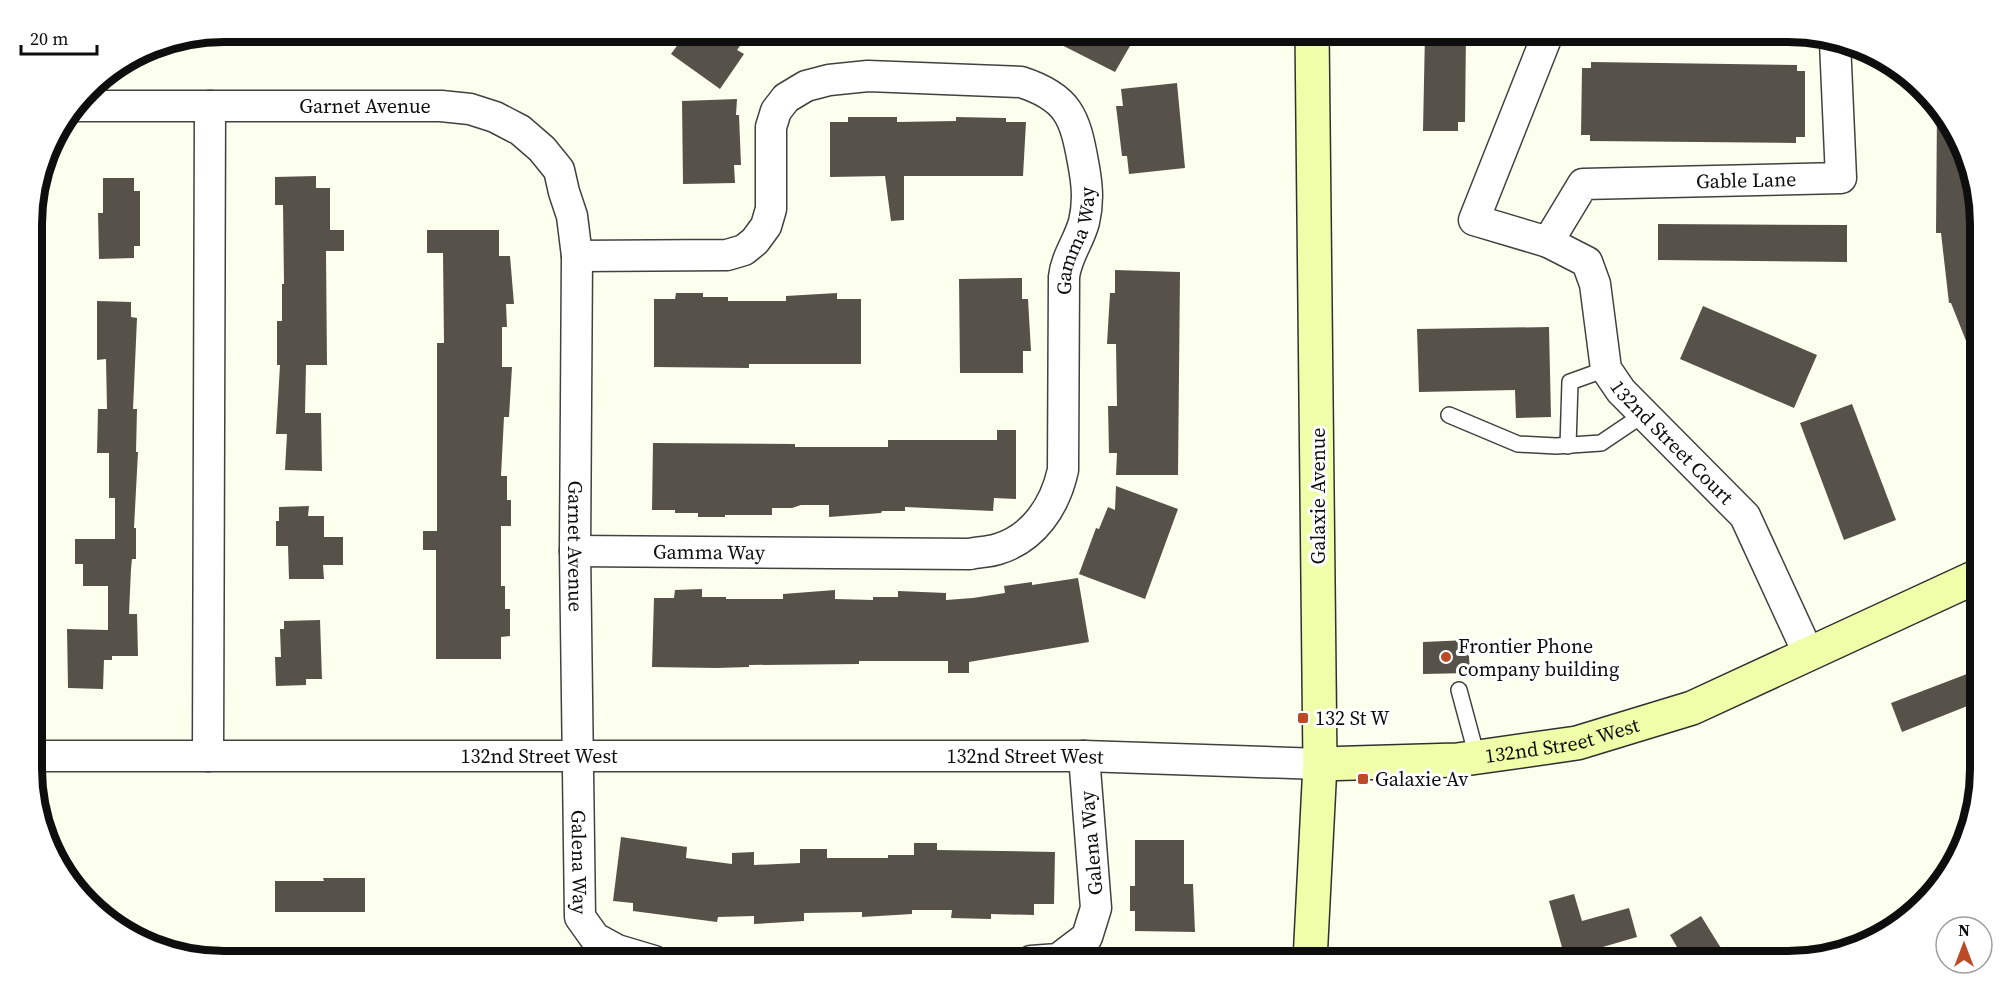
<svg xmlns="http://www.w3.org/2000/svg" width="2012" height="993" viewBox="0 0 2012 993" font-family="'Source Serif 4',serif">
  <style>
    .building { fill: #56524a }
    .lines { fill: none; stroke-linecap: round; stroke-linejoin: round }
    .lane-casing { stroke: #414141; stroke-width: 18 }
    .street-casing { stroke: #414141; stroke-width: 33 }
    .secondary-casing { stroke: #303030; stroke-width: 36 }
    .lane { stroke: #fff; stroke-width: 15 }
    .street { stroke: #fff; stroke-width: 30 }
    .secondary { stroke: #f0feaa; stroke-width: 33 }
    .poi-dot { fill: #bd4a26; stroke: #fff; stroke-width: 2 }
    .labels { text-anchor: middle; stroke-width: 6; stroke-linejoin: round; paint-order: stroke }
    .street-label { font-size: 20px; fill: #0e0e0e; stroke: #fff }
    .poi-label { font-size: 20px; fill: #0e0e0e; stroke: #fff; text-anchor: start }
    .rim { fill: none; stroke: #0e0e0e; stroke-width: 8 }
  </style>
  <rect width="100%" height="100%" fill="#fdffee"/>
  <g class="building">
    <polygon points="687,32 750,32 737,50 744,54 720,89 671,54"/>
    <polygon points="1036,32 1138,32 1115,72"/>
    <polygon points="1425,32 1466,32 1465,122 1458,122 1458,131 1423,131"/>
    <polygon points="1591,62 1797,65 1797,71 1805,71 1805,137 1796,137 1796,143 1590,141 1590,135 1581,135 1582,68 1591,68"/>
    <polygon points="1177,83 1185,168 1129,174 1127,156 1122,156 1116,106 1123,106 1121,89"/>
    <polygon points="737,99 736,115 739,115 741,165 734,165 735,183 683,184 682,101"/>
    <polygon points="1937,107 1948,117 1979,199 1978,371 1951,303 1949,303 1941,233 1936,233"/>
    <polygon points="848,117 897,117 897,122 956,121 956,117 1006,118 1006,122 1026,122 1023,176 904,176 904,220 891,221 885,176 830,177 830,122 848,122"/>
    <polygon points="316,176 316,188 330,188 330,230 344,230 344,251 326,251 327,365 306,365 305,413 321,413 322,471 285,470 287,434 276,434 280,365 277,365 277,321 282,321 282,284 284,284 283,205 275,205 275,177"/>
    <polygon points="103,178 134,178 134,191 140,191 140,246 134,246 134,258 99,259 98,213 103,213"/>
    <polygon points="1658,224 1847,225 1847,262 1658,260"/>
    <polygon points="427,230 499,230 499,256 510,256 514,304 506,304 507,327 502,327 502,367 512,367 509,417 504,417 501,476 507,476 507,500 511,500 511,526 501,526 501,586 505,586 505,609 510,609 510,636 501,637 501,659 436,659 436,550 423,550 423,531 437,531 437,343 444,343 443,253 427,253"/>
    <polygon points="1115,270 1180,272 1178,475 1116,475 1117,453 1109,453 1108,406 1117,406 1116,344 1107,344 1110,293 1115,293"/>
    <polygon points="1022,278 1022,299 1028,299 1031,351 1023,351 1023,373 960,373 959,279"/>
    <polygon points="676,293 703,293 703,297 728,297 728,301 786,301 786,296 837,293 837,299 861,299 861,364 749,364 749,368 654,367 654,299 675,299"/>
    <polygon points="97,301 131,302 131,317 137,318 133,409 137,409 136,452 138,452 134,528 136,528 136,559 132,559 131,569 129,614 137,614 138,656 112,656 112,660 104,660 103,689 68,688 67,629 108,630 108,586 83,586 83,564 75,564 75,539 115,539 115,498 109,498 109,453 97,453 98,409 107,409 106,359 97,360"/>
    <polygon points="1703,306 1817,355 1794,408 1680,359"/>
    <polygon points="1549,327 1551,417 1516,418 1515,390 1419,392 1417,329"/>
    <polygon points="1852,404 1896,520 1844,540 1800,423"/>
    <polygon points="997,430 1016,430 1016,499 994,498 993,511 905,507 905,511 882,511 881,513 829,517 829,505 801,505 792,508 772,508 772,515 725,515 725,517 698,517 698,513 675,513 675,510 652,510 653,443 795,444 795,447 888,447 888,440 997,440"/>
    <polygon points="1116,486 1178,509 1145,599 1079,574 1096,528 1099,529 1108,507 1115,510"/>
    <polygon points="309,506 308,516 324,516 324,537 343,537 343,565 323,565 324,579 289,579 288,546 276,546 276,521 279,521 279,507"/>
    <polygon points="1078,578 1089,642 969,662 969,673 948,673 948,661 859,661 859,664 749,665 749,667 716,668 652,667 654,598 674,598 675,590 702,589 702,597 726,597 726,599 783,599 783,594 835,590 835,599 873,600 873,597 898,597 898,591 946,593 946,600 973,598 1005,593 1004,586 1032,582 1032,585"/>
    <polygon points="320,620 322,679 306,679 306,685 276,686 275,657 281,657 280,629 284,629 284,621"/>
    <polygon points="1468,640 1470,673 1423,674 1423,642"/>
    <polygon points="1980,669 1980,701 1902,732 1891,703"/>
    <polygon points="621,837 687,847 686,858 732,864 732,853 754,852 754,865 800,863 800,849 827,849 827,858 888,858 888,855 914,855 914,843 937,843 937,850 1055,852 1054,904 1034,904 1034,915 991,914 991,919 951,918 952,910 912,910 912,914 862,917 862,912 804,913 804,921 754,924 754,916 718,917 717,922 633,911 633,903 613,901"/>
    <polygon points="1135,840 1184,840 1184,884 1193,884 1195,932 1135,931 1135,911 1130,911 1130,886 1135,886"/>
    <polygon points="323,878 365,878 365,912 275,912 275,881 324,881"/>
    <polygon points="1574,894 1582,921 1629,908 1637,937 1565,958 1549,901"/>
    <polygon points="1701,916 1729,961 1685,961 1670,935"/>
  </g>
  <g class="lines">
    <g class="lane-casing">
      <g id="lane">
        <polyline points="1449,415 1518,444 1556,446 1601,443 1644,414"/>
        <polyline points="1568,446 1570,382 1606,369"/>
        <polyline points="1459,690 1477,757"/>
      </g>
    </g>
    <g class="street-casing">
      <g id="street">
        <path id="s1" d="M1549 31 1474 220 1548 242 1587 262 1595 284 1606 369 1621 391 1745 516 1809 655"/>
        <path id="s2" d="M77 106H441L470 109 495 117 520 130 542 149 559 170 564 192 572 216 577 256 575 551 580 917 595 938 617 950 654 961"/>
        <path id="s3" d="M1548 242 1583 184 1841 178 1835 42"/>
        <path id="s4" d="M575 551 970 554C979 552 989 552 998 549 1034 538 1055 506 1063 470L1064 277C1066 257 1079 241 1084 222 1089 201 1087 183 1083 162 1075 117 1068 97 1021 82L868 76 829 80 806 86 786 98 776 111 771 127V209L766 226 755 241 744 250 727 255 577 256"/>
        <path id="s5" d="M33 756H1084L1320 764"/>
        <polyline points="208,756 210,106"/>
        <polyline points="1031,961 1058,959 1087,937 1096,908 1084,756"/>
      </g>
    </g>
    <g class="secondary-casing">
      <g id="secondary">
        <path id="s6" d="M1320 764 1457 760 1577 743 1692 708 1980 575"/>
        <polyline points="1310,961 1320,764 1312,31"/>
      </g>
    </g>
    <use href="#lane" class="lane"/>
    <use href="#street" class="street"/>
    <use href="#secondary" class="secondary"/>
  </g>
  <g class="poi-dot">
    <circle cx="1446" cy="657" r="6"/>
    <rect x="1297" y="712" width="12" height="12" rx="3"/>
    <rect x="1357" y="773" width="12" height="12" rx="3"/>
  </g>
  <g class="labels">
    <g class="street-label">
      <text dy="7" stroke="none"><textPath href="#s2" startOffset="288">Garnet Avenue</textPath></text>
      <text dy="7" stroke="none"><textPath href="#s3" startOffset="231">Gable Lane</textPath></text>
      <text dy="7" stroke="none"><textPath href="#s4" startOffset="762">Gamma Way</textPath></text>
      <text dy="7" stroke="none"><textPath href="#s1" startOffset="532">132nd Street Court</textPath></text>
      <text transform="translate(1318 496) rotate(-90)" y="7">Galaxie Avenue</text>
      <text dy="7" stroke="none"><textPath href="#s2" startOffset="882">Garnet Avenue</textPath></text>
      <text dy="7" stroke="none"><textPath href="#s4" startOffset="134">Gamma Way</textPath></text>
      <text dy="7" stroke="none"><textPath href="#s6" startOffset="244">132nd Street West</textPath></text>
      <text dy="7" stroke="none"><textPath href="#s5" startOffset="506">132nd Street West</textPath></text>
      <text dy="7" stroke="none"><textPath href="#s5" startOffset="992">132nd Street West</textPath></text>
      <text transform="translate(1091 843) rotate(-95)" y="7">Galena Way</text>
      <text dy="7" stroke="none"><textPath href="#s2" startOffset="1198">Galena Way</textPath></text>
    </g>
    <g class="poi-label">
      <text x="1458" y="653">Frontier Phone<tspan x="1458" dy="23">company building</tspan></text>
      <text x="1315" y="725">132 St W</text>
      <text x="1375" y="786">Galaxie Av</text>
    </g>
  </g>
  <path d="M0 0H2012V993H0ZM224 42H1788A182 182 0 0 1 1970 224V769A182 182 0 0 1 1788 951H224A182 182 0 0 1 42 769V224A182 182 0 0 1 224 42Z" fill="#fff" fill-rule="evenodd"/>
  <path class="rim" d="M224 42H1788A182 182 0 0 1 1970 224V769A182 182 0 0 1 1788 951H224A182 182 0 0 1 42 769V224A182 182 0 0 1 224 42Z"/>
  <g transform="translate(1964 945)"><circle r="28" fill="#ffffff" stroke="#9f9f9f" stroke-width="1.5"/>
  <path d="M0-4.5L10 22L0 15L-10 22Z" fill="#bd4a26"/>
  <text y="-9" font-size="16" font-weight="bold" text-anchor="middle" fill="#0e0e0e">N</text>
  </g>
  <path d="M21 45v9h76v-9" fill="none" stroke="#0e0e0e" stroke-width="3"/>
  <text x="30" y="45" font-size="18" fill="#0e0e0e" stroke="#ffffff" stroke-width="4.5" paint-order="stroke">20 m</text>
</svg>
